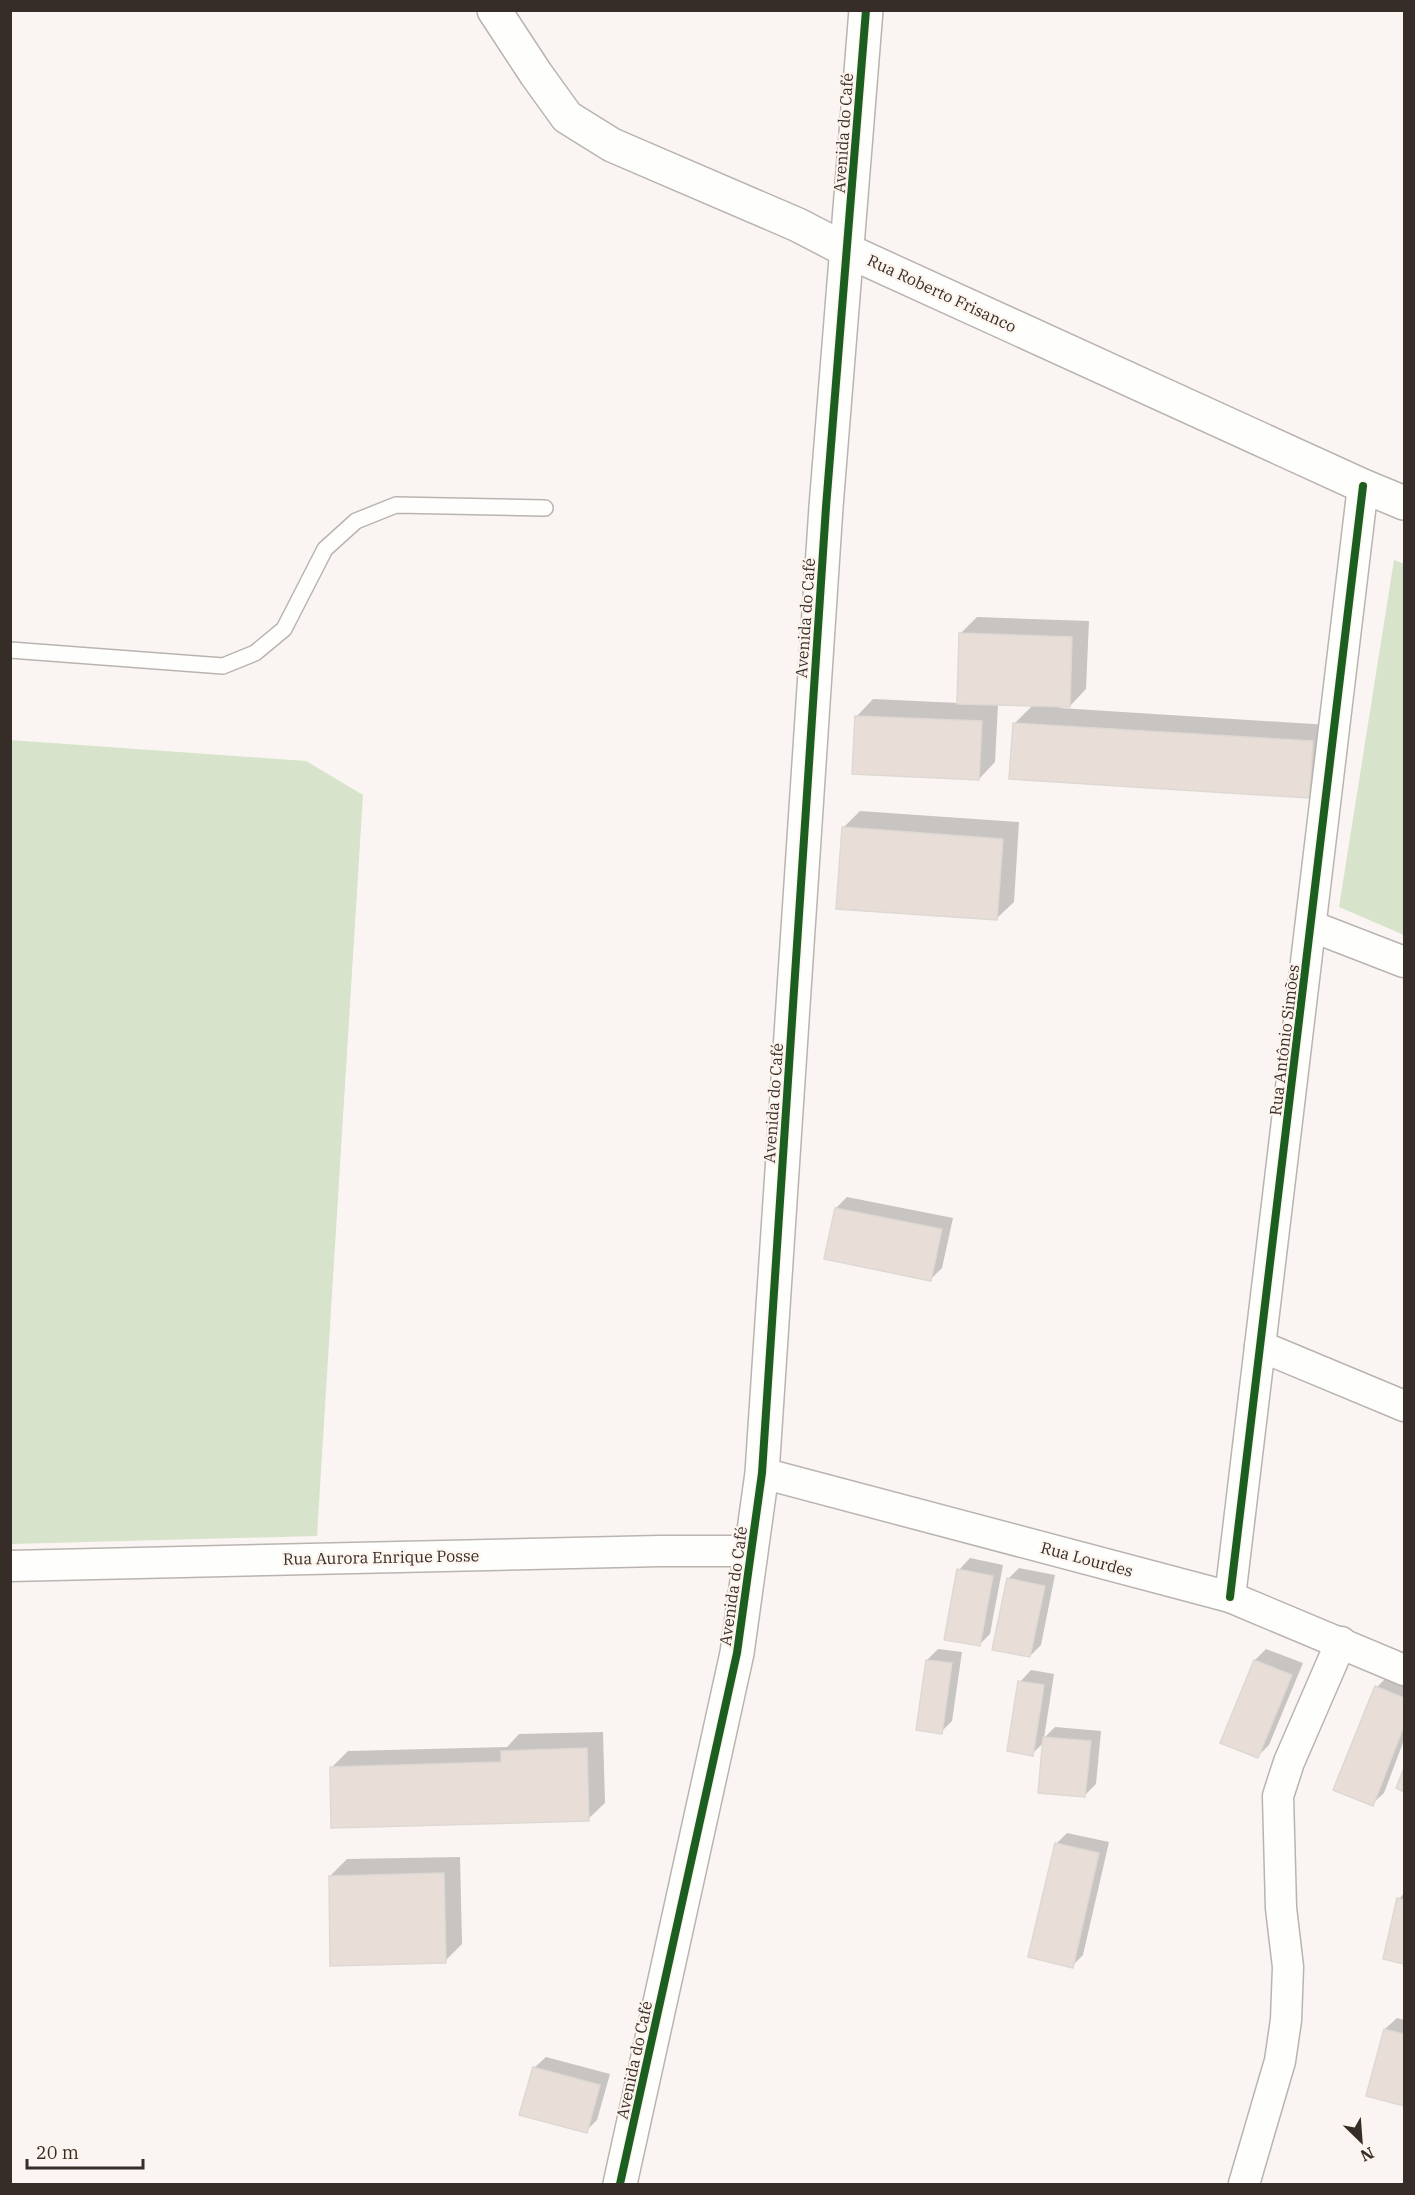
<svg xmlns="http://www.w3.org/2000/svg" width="1415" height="2195" viewBox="0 0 1415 2195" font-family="'IBM Plex Serif',serif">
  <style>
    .green { fill: #d8e3cb }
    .shadow { fill: #0003 }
    .building { fill: #e9ded7; stroke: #ded8d4; stroke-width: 1.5 }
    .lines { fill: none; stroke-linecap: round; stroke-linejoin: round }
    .lane-casing { stroke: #bab4af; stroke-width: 18 }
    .street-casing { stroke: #bab4af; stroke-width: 33 }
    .secondary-casing { stroke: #bab4af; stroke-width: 36 }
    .lane { stroke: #fefefd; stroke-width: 15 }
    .street { stroke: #fefefd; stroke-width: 30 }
    .secondary { stroke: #fefefd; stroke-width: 33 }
    .cycleway-casing { stroke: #fdf4ee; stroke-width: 11 }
    .cycleway { stroke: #1b5e20; stroke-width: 8 }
    .labels { text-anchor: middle; stroke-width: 4.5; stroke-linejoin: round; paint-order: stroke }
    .street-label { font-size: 16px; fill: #362d28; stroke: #fdf4ee }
  </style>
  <rect width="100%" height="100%" fill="#faf5f2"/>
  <g class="green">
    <polygon points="1394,560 1404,564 1404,935 1339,907"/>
    <polygon points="10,740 306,761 363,795 317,1536 11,1544"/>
  </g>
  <g class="shadow">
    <polygon points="977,617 1089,621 1086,689 1070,706 1060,705 1060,708 1329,725 1325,780 1308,796 1015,723 1033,705 998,704 995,762 979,779 857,716 873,699 958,703 960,634"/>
    <polygon points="860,811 1019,822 1014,902 997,918 843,828"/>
    <polygon points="847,1197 953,1218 942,1268 931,1279 836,1208"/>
    <polygon points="970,1558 1003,1565 990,1634 979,1645 959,1570"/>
    <polygon points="1019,1568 1055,1575 1041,1645 1030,1656 1008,1579"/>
    <polygon points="938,1649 962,1652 952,1721 941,1732 927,1660"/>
    <polygon points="1266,1649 1303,1663 1269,1745 1258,1756 1255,1660"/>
    <polygon points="1031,1670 1054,1674 1044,1738 1055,1727 1101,1731 1096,1784 1085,1795 1044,1742 1032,1754 1020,1682"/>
    <polygon points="1388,1676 1404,1683 1404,1740 1384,1793 1372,1804 1377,1687"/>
    <polygon points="603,1732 605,1803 588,1819 331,1768 348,1751 507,1747 519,1734"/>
    <polygon points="1067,1833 1109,1842 1083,1955 1072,1966 1056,1844"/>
    <polygon points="460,1857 462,1944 445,1961 330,1876 347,1859"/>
    <polygon points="1404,1893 1404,1962 1384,1957 1399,1899"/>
    <polygon points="1397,2018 1404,2020 1404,2105 1368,2095 1385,2029"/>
    <polygon points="546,2057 610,2074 597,2120 586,2131 534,2068"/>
  </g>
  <g class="building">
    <polygon points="959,633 1072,637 1070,707 957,704"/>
    <polygon points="855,716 982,721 979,780 852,774"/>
    <polygon points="1013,723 1313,741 1309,798 1009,779"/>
    <polygon points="842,827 1003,839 997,920 836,909"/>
    <polygon points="835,1208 942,1229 931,1281 824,1259"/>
    <polygon points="957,1569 993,1576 980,1646 944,1640"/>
    <polygon points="1007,1578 1045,1586 1030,1657 992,1650"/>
    <polygon points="926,1660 952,1663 942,1734 916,1730"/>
    <polygon points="1254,1660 1292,1675 1258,1758 1220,1743"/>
    <polygon points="1018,1681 1044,1685 1033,1756 1007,1751"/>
    <polygon points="1375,1686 1404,1698 1404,1726 1373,1806 1333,1790"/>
    <polygon points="1043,1737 1091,1741 1085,1797 1038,1793"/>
    <polygon points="587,1748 589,1821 331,1828 330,1767 501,1762 501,1751"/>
    <polygon points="1404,1768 1404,1792 1396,1788"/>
    <polygon points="1055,1843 1099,1853 1073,1968 1028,1957"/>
    <polygon points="444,1873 446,1963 330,1966 329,1876"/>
    <polygon points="1397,1898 1404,1900 1404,1964 1383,1959"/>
    <polygon points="1384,2029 1404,2034 1404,2106 1366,2096"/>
    <polygon points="533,2067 600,2085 587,2133 519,2115"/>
  </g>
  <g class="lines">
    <g class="lane-casing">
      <polyline id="lane" points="10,650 223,666 255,653 284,629 325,549 356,521 396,505 545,508"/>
    </g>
    <g class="street-casing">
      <g id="street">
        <polyline points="1311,926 1404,962"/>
        <polyline points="1260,1346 1404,1406"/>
        <polyline points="762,1473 1230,1597 1404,1670"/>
        <polyline points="10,1566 660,1551 752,1551"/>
        <polyline points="1230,1597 1363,486"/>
        <polyline points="1244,2184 1280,2061 1286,2020 1288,1967 1281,1908 1278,1796 1289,1762 1341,1642"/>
      </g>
    </g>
    <g class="secondary-casing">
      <g id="secondary">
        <polyline points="494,10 536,74 567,117 612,145 798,225 848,251 1363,486 1404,503"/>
        <polyline points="620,2184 737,1653 762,1473 826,507 866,10"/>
      </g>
    </g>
    <use href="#lane" class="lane"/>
    <use href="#street" class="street"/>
    <use href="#secondary" class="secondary"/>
    <g class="cycleway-casing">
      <g id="cycleway">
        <polyline points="1230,1597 1363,486"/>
        <polyline points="620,2184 737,1653 762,1473 826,507 866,10"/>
      </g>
    </g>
    <use href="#cycleway" class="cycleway"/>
  </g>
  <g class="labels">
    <g class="street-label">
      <text transform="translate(843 133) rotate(-86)" y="6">Avenida do Café</text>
      <text transform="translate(942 293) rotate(25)" y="6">Rua Roberto Frisanco</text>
      <text transform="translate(805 618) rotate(-86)" y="6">Avenida do Café</text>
      <text transform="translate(1284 1040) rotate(-83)" y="6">Rua Antônio Simões</text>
      <text transform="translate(773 1103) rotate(-86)" y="6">Avenida do Café</text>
      <text transform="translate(381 1557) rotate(-1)" y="6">Rua Aurora Enrique Posse</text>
      <text transform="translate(1087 1559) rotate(15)" y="6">Rua Lourdes</text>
      <text transform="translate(733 1586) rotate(-82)" y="6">Avenida do Café</text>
      <text transform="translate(634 2060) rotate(-78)" y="6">Avenida do Café</text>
    </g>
  </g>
  <rect width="1415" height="2195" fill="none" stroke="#362d28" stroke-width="24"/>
  <g transform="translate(1361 2141) rotate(155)" stroke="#fdf4ee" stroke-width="4.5" paint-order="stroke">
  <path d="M0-4.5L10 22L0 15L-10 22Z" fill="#362d28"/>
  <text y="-9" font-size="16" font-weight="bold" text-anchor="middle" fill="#362d28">N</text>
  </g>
  <path d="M27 2159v9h116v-9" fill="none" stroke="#362d28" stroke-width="3"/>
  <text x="36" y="2159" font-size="18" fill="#362d28" stroke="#fdf4ee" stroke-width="4.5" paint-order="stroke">20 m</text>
</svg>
